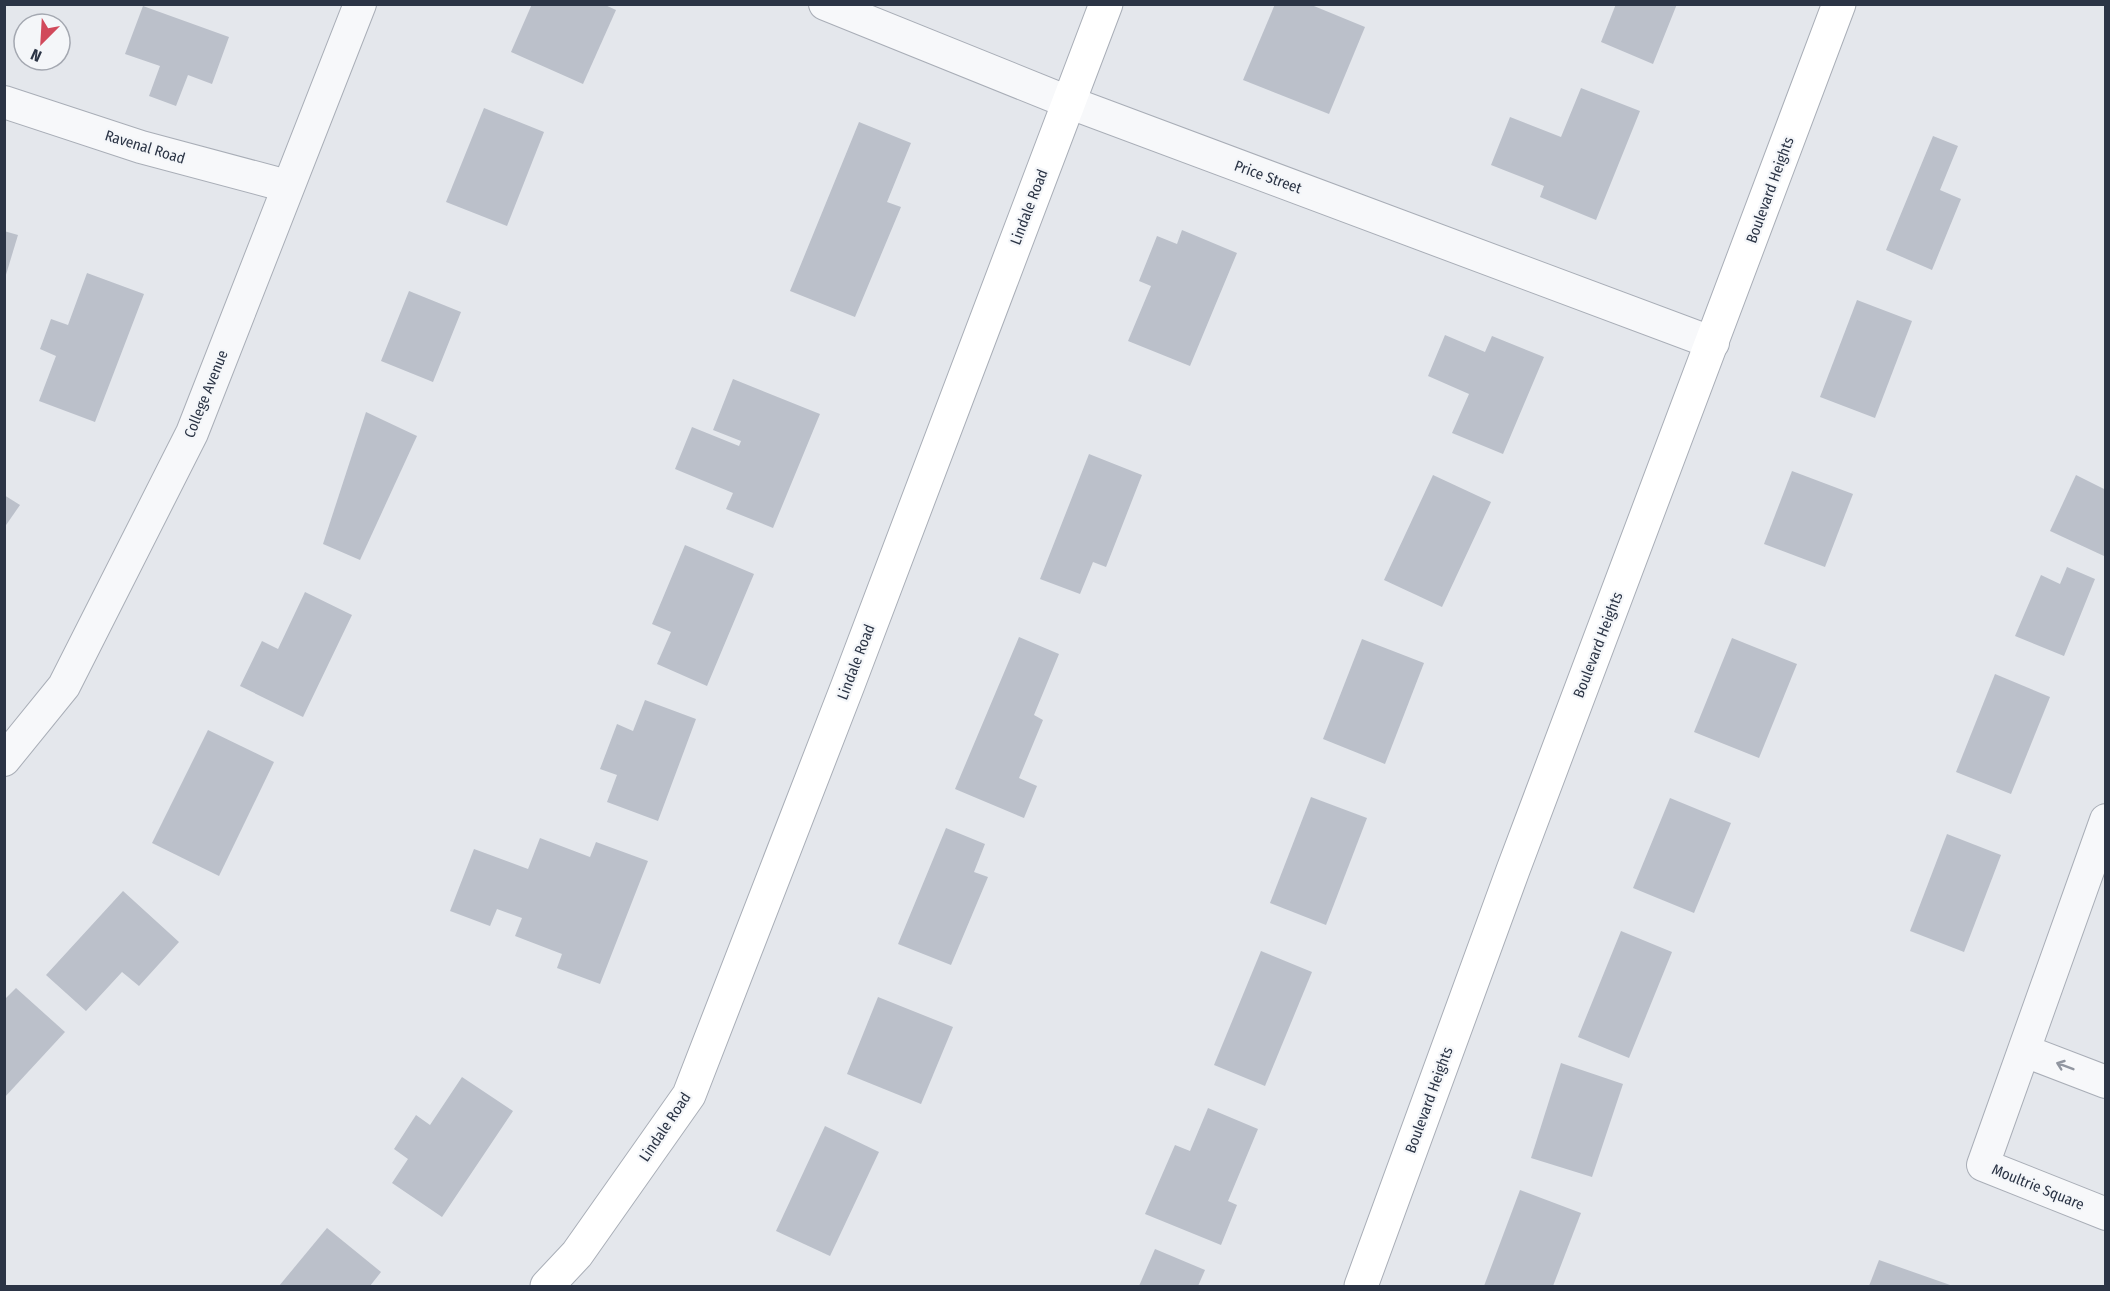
<svg xmlns="http://www.w3.org/2000/svg" width="2110" height="1291" viewBox="0 0 2110 1291" font-family="'Fira Sans Condensed',sans-serif">
  <style>
    .building { fill: #bbc0ca }
    .lines { fill: none; stroke-linecap: round; stroke-linejoin: round }
    .street-casing { stroke: #a9aeb7; stroke-width: 34 }
    .secondary-casing { stroke: #a9aeb7; stroke-width: 35 }
    .street { stroke: #f7f8fa; stroke-width: 32 }
    .secondary { stroke: #fff; stroke-width: 33 }
    .oneway { stroke: #9196a0 }
    .labels { text-anchor: middle; stroke-width: 4.5; stroke-linejoin: round; paint-order: stroke }
    .street-label { font-size: 15px; fill: #2b3445; stroke: #f4f6f9 }
  </style>
  <rect width="100%" height="100%" fill="#e4e7ec"/>
  <g class="building">
    <polygon points="532,4 603,4 616,10 583,84 511,52"/>
    <polygon points="1275,4 1309,4 1365,27 1329,114 1243,80"/>
    <polygon points="1616,4 1677,4 1653,64 1601,42"/>
    <polygon points="143,6 229,37 212,84 188,75 176,106 149,96 160,66 125,54"/>
    <polygon points="1581,88 1640,111 1596,220 1540,197 1544,186 1491,165 1510,117 1561,137"/>
    <polygon points="484,108 544,132 507,226 446,202"/>
    <polygon points="859,122 911,143 887,202 901,207 855,317 790,291"/>
    <polygon points="1933,136 1958,146 1940,190 1961,199 1932,270 1886,250"/>
    <polygon points="1182,230 1237,253 1190,366 1128,341 1151,286 1139,281 1157,236 1177,244"/>
    <polygon points="4,231 18,235 5,278 4,278"/>
    <polygon points="87,273 144,294 95,422 39,401 56,356 40,349 51,319 68,325"/>
    <polygon points="409,291 461,312 433,382 381,361"/>
    <polygon points="1857,300 1912,321 1875,418 1820,397"/>
    <polygon points="1445,335 1485,352 1492,336 1544,357 1503,454 1452,433 1469,394 1428,376"/>
    <polygon points="733,379 820,414 773,528 726,509 733,493 675,469 692,427 739,446 741,441 713,430"/>
    <polygon points="366,412 417,436 360,560 323,544"/>
    <polygon points="1089,454 1142,475 1106,567 1093,562 1080,594 1040,579"/>
    <polygon points="1792,471 1853,494 1825,567 1764,544"/>
    <polygon points="1433,475 1491,502 1442,607 1384,580"/>
    <polygon points="2076,475 2106,490 2106,552 2104,556 2050,531"/>
    <polygon points="4,495 20,505 4,528"/>
    <polygon points="685,545 754,574 707,686 657,664 671,632 652,624"/>
    <polygon points="2067,567 2095,579 2064,656 2015,636 2041,575 2060,584"/>
    <polygon points="305,592 352,615 303,717 240,686 262,641 278,649"/>
    <polygon points="1019,637 1059,654 1034,715 1043,720 1019,778 1037,786 1024,818 955,789"/>
    <polygon points="1732,638 1797,664 1759,758 1694,732"/>
    <polygon points="1362,639 1424,663 1385,764 1323,739"/>
    <polygon points="1995,674 2050,697 2011,794 1956,772"/>
    <polygon points="645,700 696,719 658,821 607,802 617,775 600,769 617,724 633,731"/>
    <polygon points="208,730 274,762 219,876 152,843"/>
    <polygon points="1311,797 1367,818 1326,925 1270,903"/>
    <polygon points="1670,798 1731,823 1694,913 1633,888"/>
    <polygon points="946,828 985,844 974,872 988,877 951,965 898,944"/>
    <polygon points="1947,834 2001,855 1964,952 1910,931"/>
    <polygon points="540,838 590,857 596,842 648,861 600,984 557,968 562,954 515,936 522,918 497,909 490,926 450,911 474,849 528,869"/>
    <polygon points="123,891 179,942 139,986 122,972 86,1011 46,975"/>
    <polygon points="1621,931 1672,952 1629,1058 1578,1037"/>
    <polygon points="1261,951 1312,972 1265,1086 1214,1065"/>
    <polygon points="16,988 65,1032 4,1098 4,1000"/>
    <polygon points="878,997 953,1027 921,1104 847,1074"/>
    <polygon points="1561,1063 1623,1084 1592,1177 1531,1158"/>
    <polygon points="462,1077 513,1111 442,1217 392,1183 408,1159 394,1149 416,1115 430,1125"/>
    <polygon points="1208,1108 1258,1129 1228,1201 1237,1205 1221,1245 1145,1214 1175,1145 1190,1151"/>
    <polygon points="825,1126 879,1152 830,1256 776,1231"/>
    <polygon points="1520,1190 1581,1213 1553,1286 1484,1286"/>
    <polygon points="327,1228 381,1272 370,1286 279,1286"/>
    <polygon points="1155,1249 1205,1270 1198,1286 1139,1286"/>
    <polygon points="1879,1260 1953,1286 1869,1286"/>
  </g>
  <g class="lines">
    <g class="street-casing">
      <g id="street">
        <polyline points="825,4 1068,102 1713,343"/>
        <polyline points="4,102 141,147 287,186"/>
        <polyline points="4,760 64,686 192,433 360,4"/>
        <polyline points="2106,820 1983,1165 2106,1214"/>
        <polyline points="2025,1051 2106,1082"/>
      </g>
    </g>
    <g class="secondary-casing">
      <g id="secondary">
        <polyline points="547,1286 577,1254 689,1095 848,685 1106,4"/>
        <polyline points="1361,1286 1513,870 1839,4"/>
      </g>
    </g>
    <use href="#street" class="street"/>
    <use href="#secondary" class="secondary"/>
  </g>
  <defs><path id="oneway-shaft" d="M-6 0H5M1.5-3L5.5 0L1.5 3" fill="none" stroke-width="1.6" stroke-linecap="round" stroke-linejoin="round" transform="scale(1.5)"/></defs>
  <use class="oneway" href="#oneway-shaft" transform="translate(2065 1066) rotate(-159)"/>
  <g class="labels">
    <g class="street-label">
      <text transform="translate(145 147) rotate(17)" y="5">Ravenal Road</text>
      <text transform="translate(1268 177) rotate(20)" y="5">Price Street</text>
      <text transform="translate(1770 190) rotate(-70)" y="5">Boulevard Heights</text>
      <text transform="translate(1029 207) rotate(-69)" y="5">Lindale Road</text>
      <text transform="translate(206 394) rotate(-68)" y="5">College Avenue</text>
      <text transform="translate(1598 645) rotate(-69)" y="5">Boulevard Heights</text>
      <text transform="translate(856 662) rotate(-69)" y="5">Lindale Road</text>
      <text transform="translate(1429 1100) rotate(-70)" y="5">Boulevard Heights</text>
      <text transform="translate(665 1127) rotate(-56)" y="5">Lindale Road</text>
      <text transform="translate(2038 1187) rotate(22)" y="5">Moultrie Square</text>
    </g>
  </g>
  <rect width="2110" height="1291" fill="none" stroke="#2b3445" stroke-width="12"/>
  <g transform="translate(42 42) rotate(204)"><circle r="28" fill="#f4f6f9" stroke="#a4a8b1" stroke-width="1.5"/>
  <path d="M0-4.5L10 22L0 15L-10 22Z" fill="#d1495b"/>
  <text y="-9" font-size="16" font-weight="bold" text-anchor="middle" fill="#2b3445">N</text>
  </g>
</svg>
